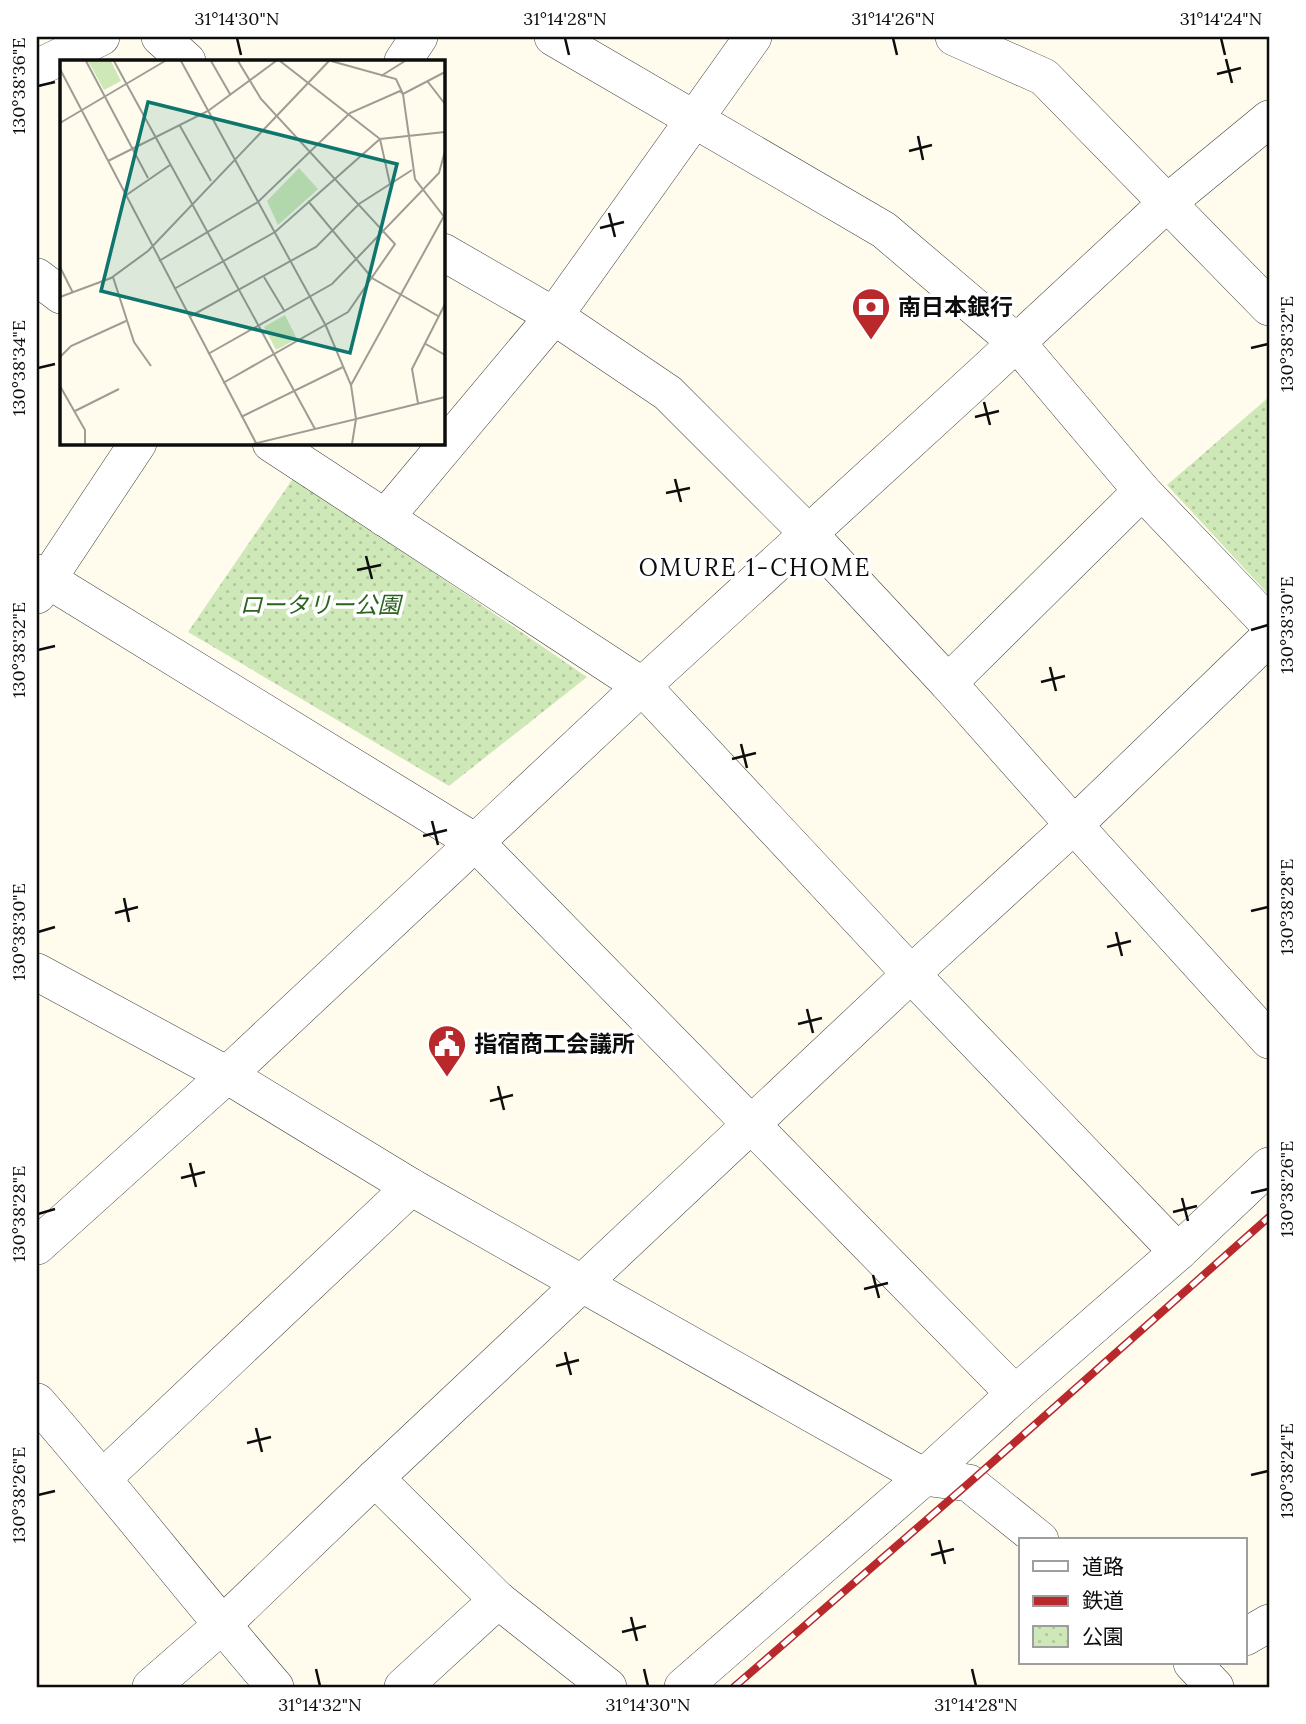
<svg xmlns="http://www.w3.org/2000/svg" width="1306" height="1724" viewBox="0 0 1306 1724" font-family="Lora,'Noto Sans JP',serif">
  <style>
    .park { fill: url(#park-dots) }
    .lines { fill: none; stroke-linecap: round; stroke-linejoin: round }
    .minor-casing { stroke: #404040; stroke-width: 38 }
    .minor { stroke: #fff; stroke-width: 37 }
    .rail-casing { stroke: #b9292b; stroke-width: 8 }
    .rail { stroke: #fff; stroke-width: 5; stroke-dasharray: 16; stroke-linecap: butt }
    .ticks { fill: none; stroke: #0d0d0d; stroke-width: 2.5 }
    .labels { text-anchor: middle; stroke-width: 7; stroke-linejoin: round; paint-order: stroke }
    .poi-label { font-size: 23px; font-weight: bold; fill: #0d0d0d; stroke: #fff; text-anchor: start }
    .park-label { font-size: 23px; font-style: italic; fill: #2b631f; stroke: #fff }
    .neighbourhood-label { font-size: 24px; letter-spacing: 2px; fill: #0d0d0d; stroke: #fff }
    .inset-road { fill: none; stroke: #9e9c94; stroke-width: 2 }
    .view { fill: #0f766e; fill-opacity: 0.15; stroke: #0f766e; stroke-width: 3.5 }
    .inset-edge { fill: none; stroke: #0d0d0d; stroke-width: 3.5 }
    .neatline { fill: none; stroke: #0d0d0d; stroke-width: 2.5 }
    .ticks-label { font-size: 18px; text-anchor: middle; fill: #0d0d0d }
  </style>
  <defs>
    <pattern id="park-dots" width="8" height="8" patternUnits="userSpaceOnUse" patternTransform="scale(1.75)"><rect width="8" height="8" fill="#cfe8b8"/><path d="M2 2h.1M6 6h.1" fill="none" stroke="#b1c69d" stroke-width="1.8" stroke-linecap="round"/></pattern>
  </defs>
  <rect width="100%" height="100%" fill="#fffcee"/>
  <g class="park">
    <polygon points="1269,397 1269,595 1167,485"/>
    <polygon points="294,477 587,677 449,786 188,632"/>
  </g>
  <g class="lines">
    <g class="minor-casing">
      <g id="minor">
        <polyline points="160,37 187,61"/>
        <polyline points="553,37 884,230 1017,343 1142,491 1269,624"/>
        <polyline points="954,37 1044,77 1269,307"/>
        <polyline points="403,61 419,37"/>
        <polyline points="37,68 101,37"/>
        <polyline points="443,252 554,316 668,393 809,534 948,683 1074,825 1269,1040"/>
        <polyline points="37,277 61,295"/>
        <polyline points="271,443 642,686 911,974 1178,1252"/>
        <polyline points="385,518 554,316 753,37"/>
        <polyline points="37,573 475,842 1015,1394"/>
        <polyline points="37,595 138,443"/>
        <polyline points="948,683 1142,491"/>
        <polyline points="37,972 227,1075 411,1187 924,1477 969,1483 1040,1540"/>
        <polyline points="37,1246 227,1075 642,686 985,372 1167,203 1269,119"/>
        <path d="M37 1402C118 1495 194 1593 275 1687"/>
        <polyline points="103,1478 411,1187"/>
        <polyline points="375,1478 498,1600 608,1687"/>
        <polyline points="1245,1637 1269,1623"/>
        <polyline points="1192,1663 1215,1687"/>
        <polyline points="151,1687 222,1625 375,1478 911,974 1074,825 1269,637"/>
        <polyline points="403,1687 498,1600"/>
        <polyline points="683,1687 924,1477 1015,1394 1178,1252 1269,1166"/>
      </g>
    </g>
    <use href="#minor" class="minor"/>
    <g class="rail-casing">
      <polyline id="rail" points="734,1687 969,1483 1269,1217"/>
    </g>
    <use href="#rail" class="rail"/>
  </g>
  <path class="ticks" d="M237 38 241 55M565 38 569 55M893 38 897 55M1221 38 1225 55M1226 59 1232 83M1217 74 1241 68M38 86 55 82M918 136 923 160M909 151 932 145M609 213 615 237M600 228 624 222M1251 348 1268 344M38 368 55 364M984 402 990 425M975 417 999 411M675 479 681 502M666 493 690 488M366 556 372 579M357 570 381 565M1251 630 1268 625M38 650 55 646M1050 667 1056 691M1041 682 1065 676M741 744 747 768M732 759 756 753M432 821 438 845M423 836 447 830M124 898 129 922M1251 911 1268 907M115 913 138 907M38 932 55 927M1116 932 1122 956M1107 947 1131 941M807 1009 813 1033M798 1024 822 1018M498 1086 504 1110M490 1101 513 1095M190 1163 196 1187M181 1178 205 1172M1251 1193 1268 1189M1182 1198 1188 1221M1173 1212 1197 1206M38 1214 55 1209M873 1275 879 1298M864 1289 888 1283M565 1352 571 1375M556 1366 579 1360M256 1428 262 1452M247 1443 271 1437M1251 1475 1268 1471M38 1495 55 1491M939 1540 945 1564M931 1555 954 1549M631 1617 637 1641M622 1632 646 1626M316 1669 320 1686M644 1669 648 1686M972 1669 976 1686"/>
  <defs>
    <g id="bank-pin" transform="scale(2.0125)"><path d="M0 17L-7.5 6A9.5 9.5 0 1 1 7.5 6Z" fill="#b9292b" stroke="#fff"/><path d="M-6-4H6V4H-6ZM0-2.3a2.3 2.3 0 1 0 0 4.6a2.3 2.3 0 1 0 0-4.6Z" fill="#fff"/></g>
    <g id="civic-pin" transform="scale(2.0125)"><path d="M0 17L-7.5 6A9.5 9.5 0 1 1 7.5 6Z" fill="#b9292b" stroke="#fff"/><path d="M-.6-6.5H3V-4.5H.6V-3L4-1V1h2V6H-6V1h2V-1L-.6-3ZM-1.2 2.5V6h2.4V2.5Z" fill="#fff"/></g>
  </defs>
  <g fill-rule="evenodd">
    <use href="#bank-pin" x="871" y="307"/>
    <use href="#civic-pin" x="447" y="1044"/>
  </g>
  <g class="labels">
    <g class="poi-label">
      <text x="898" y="315">南日本銀行</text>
      <text x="474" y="1052">指宿商工会議所</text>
    </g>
    <g class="park-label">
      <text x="320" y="613">ロータリー公園</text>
    </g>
    <g class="neighbourhood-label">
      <text x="755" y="576">OMURE 1-CHOME</text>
    </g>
  </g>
  <g transform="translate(60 60)">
    <rect width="385" height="385" fill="#fffcee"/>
    <path d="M28 1H51L61 21 44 30ZM239 108 258 129 218 165 207 141ZM225 255 237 279 216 290 204 267Z" fill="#cfe8b8"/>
    <path class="inset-road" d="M26 1 88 118M54 1 255 369M121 1 266 266 291 325 296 359 385 337M151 1 170 34M220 1 320 79 330 124M271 1 336 19 343 34 355 119 385 158M0 9 196 383M321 16 345 1M368 22 385 44M0 63 105 1M120 66 151 121M48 101 148 51 216 1M65 136 110 105M248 141 312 218 378 256M99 201 198 142 290 53 340 31 343 34 385 12M0 207 13 233M53 217 74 282 91 306M204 217 225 252M114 229 215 172 320 79 385 72M0 237 51 218 88 191 269 1M129 257 256 187 299 144 352 110M364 283 385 295M148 294 272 224 379 113 385 91M0 297 11 286 66 261M163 323 288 252 335 184 201 39 178 1M291 325 384 156M0 326 25 370V384M358 343 352 309 385 244M15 351 59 329M181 357 283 307M193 384 296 359 292 384"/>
    <path class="view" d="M88 42 337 104 290 293 41 231Z"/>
    <rect width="385" height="385" class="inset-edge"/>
  </g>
  <rect width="1306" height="1724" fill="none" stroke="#ffffff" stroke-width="77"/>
  <rect x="1019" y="1538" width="228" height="126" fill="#ffffff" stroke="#9e9e9e" stroke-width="2"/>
  <rect x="1033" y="1561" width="35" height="10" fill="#ffffff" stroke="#9e9e9e" stroke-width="2"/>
  <text x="1082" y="1574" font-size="21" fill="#0d0d0d">道路</text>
  <rect x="1033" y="1596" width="35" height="10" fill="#b9292b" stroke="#9e9e9e" stroke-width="2"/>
  <text x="1082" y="1608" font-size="21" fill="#0d0d0d">鉄道</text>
  <rect x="1033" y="1626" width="35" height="21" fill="url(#park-dots)" stroke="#9e9e9e" stroke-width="2"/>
  <text x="1082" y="1644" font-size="21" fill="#0d0d0d">公園</text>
  <rect x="38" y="38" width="1230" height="1648" class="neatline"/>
  <g class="ticks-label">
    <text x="237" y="25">31°14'30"N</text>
    <text x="565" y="25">31°14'28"N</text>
    <text x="893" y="25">31°14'26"N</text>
    <text x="1221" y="25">31°14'24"N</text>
    <text transform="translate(19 86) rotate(-90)" y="6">130°38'36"E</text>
    <text transform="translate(1287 344) rotate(-90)" y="6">130°38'32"E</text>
    <text transform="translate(19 368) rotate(-90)" y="6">130°38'34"E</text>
    <text transform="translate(1287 625) rotate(-90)" y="6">130°38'30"E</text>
    <text transform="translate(19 650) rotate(-90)" y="6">130°38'32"E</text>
    <text transform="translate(1287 907) rotate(-90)" y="6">130°38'28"E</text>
    <text transform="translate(19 932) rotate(-90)" y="6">130°38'30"E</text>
    <text transform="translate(1287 1189) rotate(-90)" y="6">130°38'26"E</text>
    <text transform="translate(19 1214) rotate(-90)" y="6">130°38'28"E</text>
    <text transform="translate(1287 1471) rotate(-90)" y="6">130°38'24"E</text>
    <text transform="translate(19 1495) rotate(-90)" y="6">130°38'26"E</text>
    <text x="320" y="1711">31°14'32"N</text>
    <text x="648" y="1711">31°14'30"N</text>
    <text x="976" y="1711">31°14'28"N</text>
  </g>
</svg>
